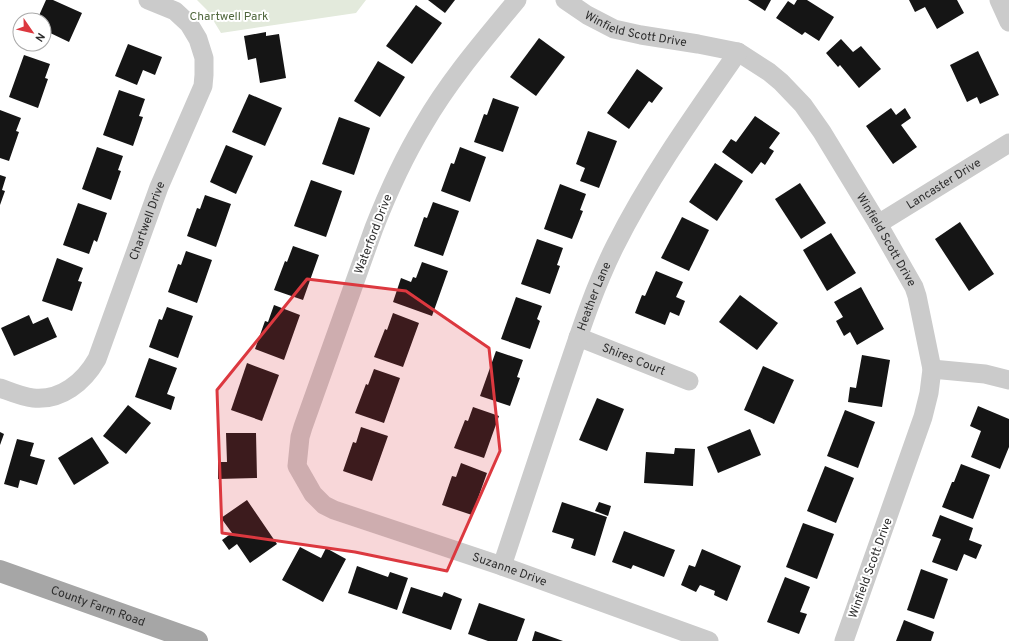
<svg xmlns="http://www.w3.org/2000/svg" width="1009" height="641" viewBox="0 0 1009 641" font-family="Overpass,sans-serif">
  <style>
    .green { fill: #e3eadc }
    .building { fill: #151515 }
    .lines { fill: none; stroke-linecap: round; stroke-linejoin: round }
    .minor { stroke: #cbcbcb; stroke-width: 19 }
    .major { stroke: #a6a6a6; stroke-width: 22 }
    .marked { fill: #dc383f; fill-opacity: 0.2; stroke: #dc383f; stroke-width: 3; stroke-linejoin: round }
    .labels { text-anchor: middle; stroke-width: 4; stroke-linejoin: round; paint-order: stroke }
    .park-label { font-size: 12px; fill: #50673d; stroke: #fff }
    .street-label { font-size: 12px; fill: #2e2e2e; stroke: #fff }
  </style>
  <rect width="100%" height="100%" fill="#fff"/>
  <polygon class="green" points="197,0 366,0 356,13 221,33 207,10"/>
  <g class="building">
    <polygon points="46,0 53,0 82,13 69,42 44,30 44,20 37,20"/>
    <polygon points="428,0 455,0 445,13"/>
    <polygon points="748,0 771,0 765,11"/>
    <polygon points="797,0 807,0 834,17 819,41 805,32 802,35 776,18 788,1 794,5"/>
    <polygon points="909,0 957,0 964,13 937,29 925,7 915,12"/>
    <polygon points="416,5 442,23 412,64 386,46"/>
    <polygon points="266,32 266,36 279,34 286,78 260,83 256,58 248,60 244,36"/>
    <polygon points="539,38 565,57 536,96 510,77"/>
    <polygon points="841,39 853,52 861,46 881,69 859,88 840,65 838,67 826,53"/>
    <polygon points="128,44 162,57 155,75 143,70 137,85 115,76"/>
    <polygon points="978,51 999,95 980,104 977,97 967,102 950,65"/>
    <polygon points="24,55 50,64 45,78 48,79 38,108 9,97"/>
    <polygon points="378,61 405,77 380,117 354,101"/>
    <polygon points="637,69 663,88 652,103 649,101 629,129 607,113"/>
    <polygon points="119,90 145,99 139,116 143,117 133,146 103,135"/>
    <polygon points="249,94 282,108 265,146 232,132"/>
    <polygon points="493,98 519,107 503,152 474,142 484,114 487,115"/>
    <polygon points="891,108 896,115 905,108 911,118 901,125 917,147 893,164 866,126"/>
    <polygon points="0,110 21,118 16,131 19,132 9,161 0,158"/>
    <polygon points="755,116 780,133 769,148 774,151 765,165 761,162 752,174 722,152 731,139 736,142"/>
    <polygon points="339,117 370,128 354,175 322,164"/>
    <polygon points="588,131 617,141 599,188 580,181 585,168 576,164"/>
    <polygon points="226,145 253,156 236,194 210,182"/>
    <polygon points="97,147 123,156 118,170 121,171 111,200 82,189"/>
    <polygon points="460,147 486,157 470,202 441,191 451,163 454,164"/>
    <polygon points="715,163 743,181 717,221 689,202"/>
    <polygon points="0,175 6,177 2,190 5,191 0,205"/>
    <polygon points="311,180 342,191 326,237 294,226"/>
    <polygon points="800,183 826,223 801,239 775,199"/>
    <polygon points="560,184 586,194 580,210 583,211 572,239 544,229"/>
    <polygon points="205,195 231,204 216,247 187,236 197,208 200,209"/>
    <polygon points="433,202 459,211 443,256 414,246 424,217 427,218"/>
    <polygon points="78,203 107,213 97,242 94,240 89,254 63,245"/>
    <polygon points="682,217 709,230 689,271 661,258"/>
    <polygon points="960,222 994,274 969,291 935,239"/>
    <polygon points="831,233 856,273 827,291 803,250"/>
    <polygon points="537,239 563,248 557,265 560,266 550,294 521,284"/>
    <polygon points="293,246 319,255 303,300 274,290 285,261 287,262"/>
    <polygon points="186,251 212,260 197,303 168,292 178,264 181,265"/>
    <polygon points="57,258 83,268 78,281 82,282 72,311 42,301"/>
    <polygon points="422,262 448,271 432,316 393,302 401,278 411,282 413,277 416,278"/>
    <polygon points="656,271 683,282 676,297 685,301 679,316 670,312 665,325 635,313 642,295 645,296"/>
    <polygon points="861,287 884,329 857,345 850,332 844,336 836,321 843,317 834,302"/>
    <polygon points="740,295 778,323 757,350 719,322"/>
    <polygon points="516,297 542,306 537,319 540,321 530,349 501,339"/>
    <polygon points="274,305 300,315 284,360 255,349 265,321 268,322"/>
    <polygon points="167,307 193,316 178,358 149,347 159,319 162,320"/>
    <polygon points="393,313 419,323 403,367 374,357 385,329 387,330"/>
    <polygon points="29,315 33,324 48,317 57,337 14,356 1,328"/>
    <polygon points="496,351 523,360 517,377 520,378 510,406 480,396"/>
    <polygon points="862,355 890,360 882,407 848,402 850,387 856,388"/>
    <polygon points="149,358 177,368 167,394 175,397 171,410 135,397"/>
    <polygon points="247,363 279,375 262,421 231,410"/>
    <polygon points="763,366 794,380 774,424 744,410"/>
    <polygon points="374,369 400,378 384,423 355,413 366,384 368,385"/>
    <polygon points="597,398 624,409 607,451 579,440"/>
    <polygon points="128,405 151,423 126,454 103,436"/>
    <polygon points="978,406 1009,419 1009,447 1000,469 971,457 981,431 970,426"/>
    <polygon points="473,407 499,416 484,458 454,448 465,420 468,421"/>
    <polygon points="845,410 875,422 858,468 827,456"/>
    <polygon points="361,427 388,436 372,481 343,471 353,442 356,443"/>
    <polygon points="750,429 761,455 718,473 707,447"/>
    <polygon points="0,432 4,434 0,445"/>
    <polygon points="226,433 256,433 257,478 218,479 218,462 227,462"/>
    <polygon points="92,437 109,463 74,485 58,458"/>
    <polygon points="17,439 34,443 30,456 45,460 37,485 20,480 18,488 4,484"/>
    <polygon points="675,448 695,449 693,486 644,483 646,452 674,454"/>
    <polygon points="461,463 487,473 472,515 442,505 452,476 456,477"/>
    <polygon points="961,464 990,475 973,519 942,507 952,482 954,482"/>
    <polygon points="825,466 854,478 836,523 807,511"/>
    <polygon points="247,500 277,544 250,563 237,544 229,550 222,540 232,533 221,518"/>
    <polygon points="562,502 607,517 595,556 571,548 574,539 552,532"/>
    <polygon points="599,502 611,506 608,516 595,511"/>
    <polygon points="940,515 973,528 969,540 982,545 976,559 964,554 957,571 932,562 941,539 932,536"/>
    <polygon points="803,523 834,534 817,579 786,567"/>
    <polygon points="624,531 675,550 664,577 633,565 631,569 612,562"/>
    <polygon points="300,547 321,558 326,548 346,559 323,602 282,580"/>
    <polygon points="702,549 741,566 727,601 714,595 715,591 700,585 696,592 681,585 689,565 695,567"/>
    <polygon points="357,566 388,577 390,572 408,578 397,610 348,593"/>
    <polygon points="921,569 948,579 934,619 907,610"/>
    <polygon points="785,577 810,587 800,612 807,614 799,634 767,622"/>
    <polygon points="411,587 442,597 444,592 462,599 451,630 402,613"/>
    <polygon points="479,603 525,619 517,641 488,641 468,634"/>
    <polygon points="904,620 934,632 931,641 896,641"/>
    <polygon points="535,631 563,641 532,641"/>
  </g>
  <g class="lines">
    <g class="minor">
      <path id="s1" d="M517 0C484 40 450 79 424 124 404 157 388 192 374 228L303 427 300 437 297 466 313 494 324 505 334 510 502 566 709 641"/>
      <path id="s2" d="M565 0 587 15 614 29 641 35 698 44 738 52 769 72 781 82 803 105 822 132 878 224 914 287 917 296 932 369 929 393 923 417 844 641"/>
      <polyline points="999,0 1009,22"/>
      <path id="s3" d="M878 224 1009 143"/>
      <path id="s4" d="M578 337 689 381"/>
      <polyline points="932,369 985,374 1009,380"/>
      <path id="s5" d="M0 388C11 392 22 397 33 398 61 401 84 382 97 359L159 187 203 86 204 75V58L198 39 189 24 175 11 148 0"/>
      <path id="s6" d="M502 566C522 506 542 445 562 385 578 338 593 290 615 246 649 178 694 115 738 52"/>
    </g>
    <path class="major" id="s7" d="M0 571 197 641"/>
  </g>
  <path class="marked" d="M307 279 406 291 489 348 500 451 447 571 355 552 222 533 217 390Z"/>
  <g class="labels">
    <g class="park-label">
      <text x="229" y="20">Chartwell Park</text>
    </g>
    <g class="street-label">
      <text dy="4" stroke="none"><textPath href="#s2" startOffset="78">Winfield Scott Drive</textPath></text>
      <text dy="4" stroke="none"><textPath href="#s3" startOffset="77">Lancaster Drive</textPath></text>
      <text dy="4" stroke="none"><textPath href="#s5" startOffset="261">Chartwell Drive</textPath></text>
      <text transform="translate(373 234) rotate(-69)" y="4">Waterford Drive</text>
      <text dy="4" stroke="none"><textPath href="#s2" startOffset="426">Winfield Scott Drive</textPath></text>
      <text dy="4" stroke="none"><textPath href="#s6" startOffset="285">Heather Lane</textPath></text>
      <text dy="4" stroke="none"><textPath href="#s4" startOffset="60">Shires Court</textPath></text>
      <text transform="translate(870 568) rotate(-70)" y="4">Winfield Scott Drive</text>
      <text dy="4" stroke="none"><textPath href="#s1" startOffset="766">Suzanne Drive</textPath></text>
      <text dy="4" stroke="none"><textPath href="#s7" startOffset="104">County Farm Road</textPath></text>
    </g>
  </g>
  <g transform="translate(32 32) rotate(124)"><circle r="19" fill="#ffffff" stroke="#ababab"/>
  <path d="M0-3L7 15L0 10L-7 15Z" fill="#dc383f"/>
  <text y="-6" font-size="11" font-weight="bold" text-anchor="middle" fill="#2e2e2e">N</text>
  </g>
</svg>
